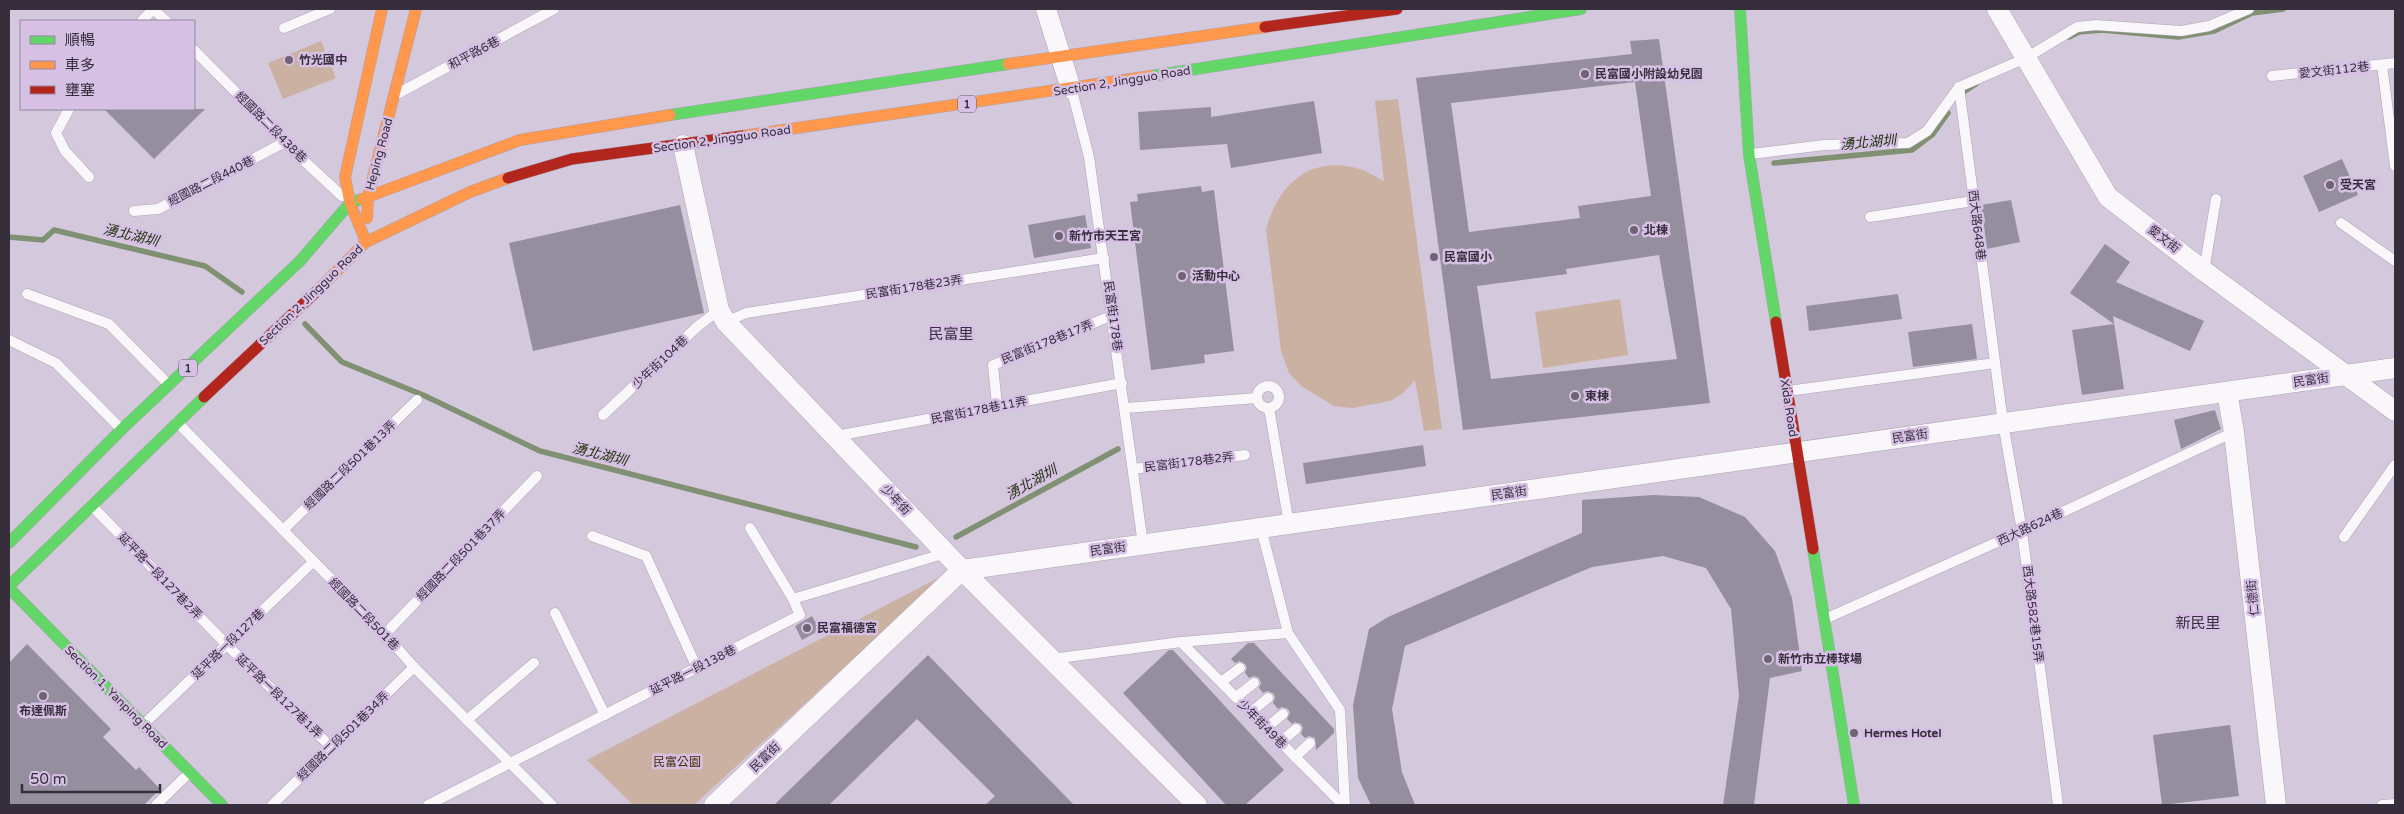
<svg xmlns="http://www.w3.org/2000/svg" width="2404" height="814" viewBox="0 0 2404 814" font-family="'Varela Round','Noto Sans TC',sans-serif">
  <style>
    .green { fill: #cbb1a1 }
    .lines { fill: none; stroke-linecap: round; stroke-linejoin: round }
    .stream { stroke: #809173; stroke-width: 5.5 }
    .building { fill: #958e9e; fill-rule: evenodd }
    .lane-casing { stroke: #ada4b3; stroke-width: 11 }
    .street-casing { stroke: #ada4b3; stroke-width: 21 }
    .fast-casing { stroke: #ada4b3; stroke-width: 12 }
    .slow-casing { stroke: #ada4b3; stroke-width: 12 }
    .jam-casing { stroke: #ada4b3; stroke-width: 12 }
    .lane { stroke: #f9f7fa; stroke-width: 10 }
    .street { stroke: #f9f7fa; stroke-width: 20 }
    .fast { stroke: #63d668; stroke-width: 11 }
    .slow { stroke: #ff974d; stroke-width: 11 }
    .jam { stroke: #b3261e; stroke-width: 11 }
    .poi-dot { fill: #6e6474; stroke: #d6c0e4; stroke-width: 2 }
    .labels { text-anchor: middle; stroke-width: 5; stroke-linejoin: round; paint-order: stroke }
    .shield { fill: #d6c0e4; stroke: #675a6e; stroke-width: 1 }
    .shield-label { font-size: 11px; font-weight: bold; fill: #372e3c }
    .street-label { font-size: 12px; fill: #372e3c; stroke: #d6c0e4 }
    .poi-label { font-size: 12px; font-weight: bold; fill: #372e3c; stroke: #d6c0e4; text-anchor: start }
    .park-label { font-size: 12px; fill: #462a00; stroke: #d6c0e4 }
    .water-label { font-size: 14px; font-style: italic; fill: #1e320a; stroke: #d6c0e4 }
    .quarter-label { font-size: 15px; fill: #372e3c; stroke: #d6c0e4 }
  </style>
  <rect width="100%" height="100%" fill="#d4c8dc"/>
  <g class="green">
    <polygon points="321,41 336,78 283,99 268,63"/>
    <path d="M1398 99 1442 429 1424 431 1415 380 1403 393 1390 401 1353 408 1334 406 1301 386 1289 373 1281 351 1266 229C1278 186 1308 156 1356 168 1366 170 1375 177 1384 181L1375 101Z"/>
    <polygon points="1620,299 1628,355 1543,368 1535,312"/>
    <polygon points="946,574 694,805 633,805 587,760"/>
  </g>
  <g class="lines">
    <g class="stream">
      <polyline points="2069,37 2079,32 2102,30 2178,37 2214,31 2252,13 2283,9"/>
      <polyline points="1965,91 1976,84"/>
      <polyline points="1774,163 1912,150 1933,134 1948,113"/>
      <polyline points="9,237 43,240 54,230 205,266 242,292"/>
      <polyline points="305,324 342,362 423,395 540,451 916,547"/>
      <polyline points="956,537 1118,449"/>
    </g>
  </g>
  <g class="building">
    <path d="M1659 39 1710 403 1463 430 1416 78 1632 54 1630 41ZM1635 82 1651 196 1578 206 1580 218 1469 232 1451 103ZM1659 255 1677 359 1491 379 1477 286 1567 274 1566 269Z"/>
    <polygon points="1314,101 1322,153 1231,168 1227,144 1140,150 1138,112 1211,107 1211,117"/>
    <polygon points="104,109 205,109 154,159"/>
    <polygon points="2342,159 2358,195 2319,212 2303,176"/>
    <polygon points="1201,186 1202,192 1214,190 1234,351 1204,355 1205,363 1151,370 1130,202 1138,201 1137,194"/>
    <polygon points="2011,200 2020,242 1987,249 1981,205"/>
    <polygon points="680,205 704,313 533,351 509,243"/>
    <polygon points="1085,215 1091,248 1034,258 1028,225"/>
    <polygon points="2105,244 2130,262 2116,282 2204,321 2190,351 2113,316 2124,389 2082,395 2072,330 2114,324 2070,293"/>
    <polygon points="1898,294 1902,319 1809,331 1806,306"/>
    <polygon points="1972,324 1977,359 1913,367 1908,332"/>
    <polygon points="2215,410 2221,429 2181,449 2174,420"/>
    <polygon points="1423,445 1426,466 1306,484 1303,463"/>
    <polygon points="1653,495 1699,497 1745,517 1775,551 1792,598 1802,671 1770,678 1754,805 1723,805 1739,696 1731,609 1706,568 1663,556 1592,567 1405,646 1392,709 1402,772 1415,805 1371,805 1358,778 1353,705 1369,629 1388,617 1582,533 1582,500"/>
    <polygon points="812,616 820,630 802,640 795,626"/>
    <polygon points="1248,643 1254,643 1334,729 1334,733 1316,750 1315,738 1309,736 1305,738 1301,734 1303,728 1301,724 1295,722 1292,724 1287,719 1290,713 1288,709 1282,707 1278,709 1273,703 1275,697 1273,693 1267,691 1263,693 1259,688 1261,683 1259,678 1254,676 1249,678 1245,673 1247,668 1245,664 1240,661 1235,663 1231,659"/>
    <polygon points="27,644 111,729 103,737 136,770 139,767 160,789 144,805 9,805 9,663"/>
    <polygon points="1169,650 1173,650 1284,770 1245,805 1226,805 1123,693"/>
    <polygon points="928,655 1074,805 985,805 995,796 917,719 829,805 774,805"/>
    <polygon points="2230,725 2239,796 2162,805 2153,735"/>
  </g>
  <g class="lines">
    <g class="lane-casing">
      <g id="lane">
        <polyline points="153,9 166,21"/>
        <polyline points="142,21 153,9"/>
        <polyline points="284,28 330,9"/>
        <polyline points="194,50 301,158 342,196"/>
        <polyline points="2382,65 2395,166"/>
        <polyline points="2272,76 2395,63"/>
        <polyline points="1959,87 2003,423 2022,531 2058,805"/>
        <polyline points="1072,91 1089,157 1143,544"/>
        <polyline points="399,93 554,9"/>
        <polyline points="69,109 56,133 65,151 89,177"/>
        <polyline points="1751,154 1824,145 1908,143 1927,131 1959,87 2026,58 2077,27 2096,25 2181,31 2209,26 2249,9"/>
        <polyline points="134,211 158,209 285,142"/>
        <polyline points="1870,217 1973,201"/>
        <polyline points="2341,223 2395,261"/>
        <polyline points="2204,271 2216,199"/>
        <polyline points="27,294 109,324 168,384"/>
        <polyline points="726,322 746,313 1104,258"/>
        <polyline points="9,340 56,363 121,429"/>
        <circle cx="1268" cy="397" r="11"/>
        <polyline points="1788,391 1995,363"/>
        <polyline points="997,406 993,365 1113,315"/>
        <polyline points="1126,408 1257,398"/>
        <polyline points="1269,408 1289,524"/>
        <polyline points="603,415 698,326 719,310"/>
        <polyline points="177,422 385,634 414,667 552,805"/>
        <polyline points="836,436 1122,383"/>
        <polyline points="1133,469 1245,455"/>
        <polyline points="93,507 227,645 331,747"/>
        <polyline points="750,528 793,599"/>
        <polyline points="1261,528 1288,633 1340,710 1345,805"/>
        <polyline points="283,530 417,400"/>
        <polyline points="592,536 646,556 697,668"/>
        <polyline points="2344,537 2395,465"/>
        <polyline points="555,613 605,715"/>
        <polyline points="1825,619 2022,531 2234,432"/>
        <polyline points="385,634 537,476"/>
        <polyline points="1181,642 1288,633"/>
        <polyline points="1051,659 1181,642 1343,805"/>
        <polyline points="1221,682 1240,668"/>
        <polyline points="1236,697 1254,683"/>
        <polyline points="1251,712 1268,698"/>
        <polyline points="467,720 534,663"/>
        <polyline points="144,724 313,562"/>
        <polyline points="1266,728 1283,714"/>
        <polyline points="1280,742 1296,729"/>
        <polyline points="1295,757 1310,743"/>
        <polyline points="156,805 189,773"/>
        <polyline points="272,805 414,667"/>
        <polyline points="428,805 800,615 793,599 946,553"/>
        <polyline points="2382,805 2395,804"/>
      </g>
    </g>
    <g class="street-casing">
      <g id="street">
        <polyline points="1046,9 1071,89"/>
        <polyline points="1997,9 2108,197 2204,271 2395,411"/>
        <polyline points="683,145 719,310 726,322 962,570 1197,805"/>
        <polyline points="2227,392 2234,432 2276,805"/>
        <polyline points="714,805 962,570 2395,368"/>
      </g>
    </g>
    <g class="fast-casing">
      <g id="fast">
        <polyline points="1740,9 1749,155 1776,322"/>
        <polyline points="1151,76 1581,9"/>
        <polyline points="670,115 1008,64"/>
        <polyline points="9,543 121,430 300,261 350,203 362,199"/>
        <polyline points="1813,549 1854,805"/>
        <polyline points="9,586 204,397"/>
        <polyline points="9,588 222,805"/>
      </g>
    </g>
    <g class="slow-casing">
      <g id="slow">
        <polyline points="1008,64 1265,27"/>
        <polyline points="742,136 1151,76"/>
        <polyline points="362,199 520,140 670,115"/>
        <polyline points="367,218 368,197 416,9"/>
        <polyline points="366,242 350,203 345,177 382,9"/>
        <polyline points="317,291 366,242 470,192 508,178"/>
      </g>
    </g>
    <g class="jam-casing">
      <g id="jam">
        <polyline points="1265,27 1397,9"/>
        <polyline points="508,178 572,159 742,136"/>
        <polyline points="1776,322 1813,549"/>
        <polyline points="204,397 317,291"/>
      </g>
    </g>
    <use href="#lane" class="lane"/>
    <use href="#street" class="street"/>
    <use href="#fast" class="fast"/>
    <use href="#slow" class="slow"/>
    <use href="#jam" class="jam"/>
  </g>
  <g class="poi-dot">
    <circle cx="289" cy="60" r="5"/>
    <circle cx="1585" cy="74" r="5"/>
    <circle cx="2330" cy="185" r="5"/>
    <circle cx="1634" cy="230" r="5"/>
    <circle cx="1059" cy="236" r="5"/>
    <circle cx="1434" cy="257" r="5"/>
    <circle cx="1182" cy="276" r="5"/>
    <circle cx="1575" cy="396" r="5"/>
    <circle cx="807" cy="628" r="5"/>
    <circle cx="1768" cy="659" r="5"/>
    <circle cx="43" cy="696" r="5"/>
    <circle cx="1854" cy="733" r="5"/>
  </g>
  <g class="labels">
    <g class="shield">
      <rect x="958" y="95.5" width="18" height="17" rx="4"/>
      <rect x="179" y="359.5" width="18" height="17" rx="4"/>
    </g>
    <g class="shield-label">
      <text x="967" y="108">1</text>
      <text x="188" y="372">1</text>
    </g>
    <g class="street-label">
      <text transform="translate(474 53) rotate(-28)" y="4">和平路6巷</text>
      <text transform="translate(2334 70) rotate(-6)" y="4">愛文街112巷</text>
      <text transform="translate(1122 81) rotate(-9)" y="4">Section 2, Jingguo Road</text>
      <text transform="translate(271 127) rotate(45)" y="4">經國路二段438巷</text>
      <text transform="translate(722 139) rotate(-8)" y="4">Section 2, Jingguo Road</text>
      <text transform="translate(379 154) rotate(-75)" y="4">Heping Road</text>
      <text transform="translate(211 181) rotate(-27)" y="4">經國路二段440巷</text>
      <text transform="translate(1977 225) rotate(83)" y="4">西大路648巷</text>
      <text transform="translate(2164 239) rotate(38)" y="4">愛文街</text>
      <text transform="translate(914 287) rotate(-9)" y="4">民富街178巷23弄</text>
      <text transform="translate(311 295) rotate(-44)" y="4">Section 2, Jingguo Road</text>
      <text transform="translate(1113 316) rotate(82)" y="4">民富街178巷</text>
      <text transform="translate(1047 342) rotate(-22)" y="4">民富街178巷17弄</text>
      <text transform="translate(660 362) rotate(-43)" y="4">少年街104巷</text>
      <text transform="translate(2311 380) rotate(-8)" y="4">民富街</text>
      <text transform="translate(1789 408) rotate(81)" y="4">Xida Road</text>
      <text transform="translate(979 410) rotate(-11)" y="4">民富街178巷11弄</text>
      <text transform="translate(1910 436) rotate(-8)" y="4">民富街</text>
      <text transform="translate(1189 462) rotate(-7)" y="4">民富街178巷2弄</text>
      <text transform="translate(350 465) rotate(-44)" y="4">經國路二段501巷13弄</text>
      <text transform="translate(1509 493) rotate(-8)" y="4">民富街</text>
      <text transform="translate(896 500) rotate(47)" y="4">少年街</text>
      <text transform="translate(2030 527) rotate(-25)" y="4">西大路624巷</text>
      <text transform="translate(1108 549) rotate(-8)" y="4">民富街</text>
      <text transform="translate(461 555) rotate(-46)" y="4">經國路二段501巷37弄</text>
      <text transform="translate(160 576) rotate(46)" y="4">延平路一段127巷2弄</text>
      <text transform="translate(2253 598) rotate(-96)" y="4">仁德街</text>
      <text transform="translate(364 614) rotate(46)" y="4">經國路二段501巷</text>
      <text transform="translate(2033 614) rotate(83)" y="4">西大路582巷15弄</text>
      <text transform="translate(228 644) rotate(-44)" y="4">延平路一段127巷</text>
      <text transform="translate(693 670) rotate(-27)" y="4">延平路一段138巷</text>
      <text transform="translate(279 696) rotate(44)" y="4">延平路一段127巷1弄</text>
      <text transform="translate(116 697) rotate(45)" y="4">Section 1, Yanping Road</text>
      <text transform="translate(1262 724) rotate(45)" y="4">少年街49巷</text>
      <text transform="translate(343 736) rotate(-44)" y="4">經國路二段501巷34弄</text>
      <text transform="translate(765 757) rotate(-44)" y="4">民富街</text>
    </g>
    <g class="poi-label">
      <text x="299" y="64">竹光國中</text>
      <text x="1595" y="78">民富國小附設幼兒園</text>
      <text x="2340" y="189">受天宮</text>
      <text x="1644" y="234">北棟</text>
      <text x="1069" y="240">新竹市天王宮</text>
      <text x="1444" y="261">民富國小</text>
      <text x="1192" y="280">活動中心</text>
      <text x="1585" y="400">東棟</text>
      <text x="817" y="632">民富福德宮</text>
      <text x="1778" y="663">新竹市立棒球場</text>
      <text x="43" y="715" text-anchor="middle">布達佩斯</text>
      <text x="1864" y="737">Hermes Hotel</text>
    </g>
    <g class="park-label">
      <text x="677" y="766">民富公園</text>
    </g>
    <g class="water-label">
      <text transform="translate(1868 142) rotate(-5)" y="5">湧北湖圳</text>
      <text transform="translate(131 235) rotate(13)" y="5">湧北湖圳</text>
      <text transform="translate(600 454) rotate(14)" y="5">湧北湖圳</text>
      <text transform="translate(1031 482) rotate(-29)" y="5">湧北湖圳</text>
    </g>
    <g class="quarter-label">
      <text x="951" y="339">民富里</text>
      <text x="2198" y="628">新民里</text>
    </g>
  </g>
  <rect width="2404" height="814" fill="none" stroke="#372e3c" stroke-width="20"/>
  <rect x="20" y="20" width="175" height="90" fill="#d6c0e4" stroke="#9686a1"/>
  <rect x="30" y="36" width="25" height="8" fill="#63d668" stroke="#9686a1"/>
  <text x="65" y="45" font-size="15" fill="#372e3c">順暢</text>
  <rect x="30" y="61" width="25" height="8" fill="#ff974d" stroke="#9686a1"/>
  <text x="65" y="70" font-size="15" fill="#372e3c">車多</text>
  <rect x="30" y="86" width="25" height="8" fill="#b3261e" stroke="#9686a1"/>
  <text x="65" y="95" font-size="15" fill="#372e3c">壅塞</text>
  <path d="M22 784v8h138v-8" fill="none" stroke="#372e3c" stroke-width="2.5"/>
  <text x="30" y="784" font-size="15" fill="#372e3c" stroke="#d6c0e4" stroke-width="4" paint-order="stroke">50 m</text>
</svg>
